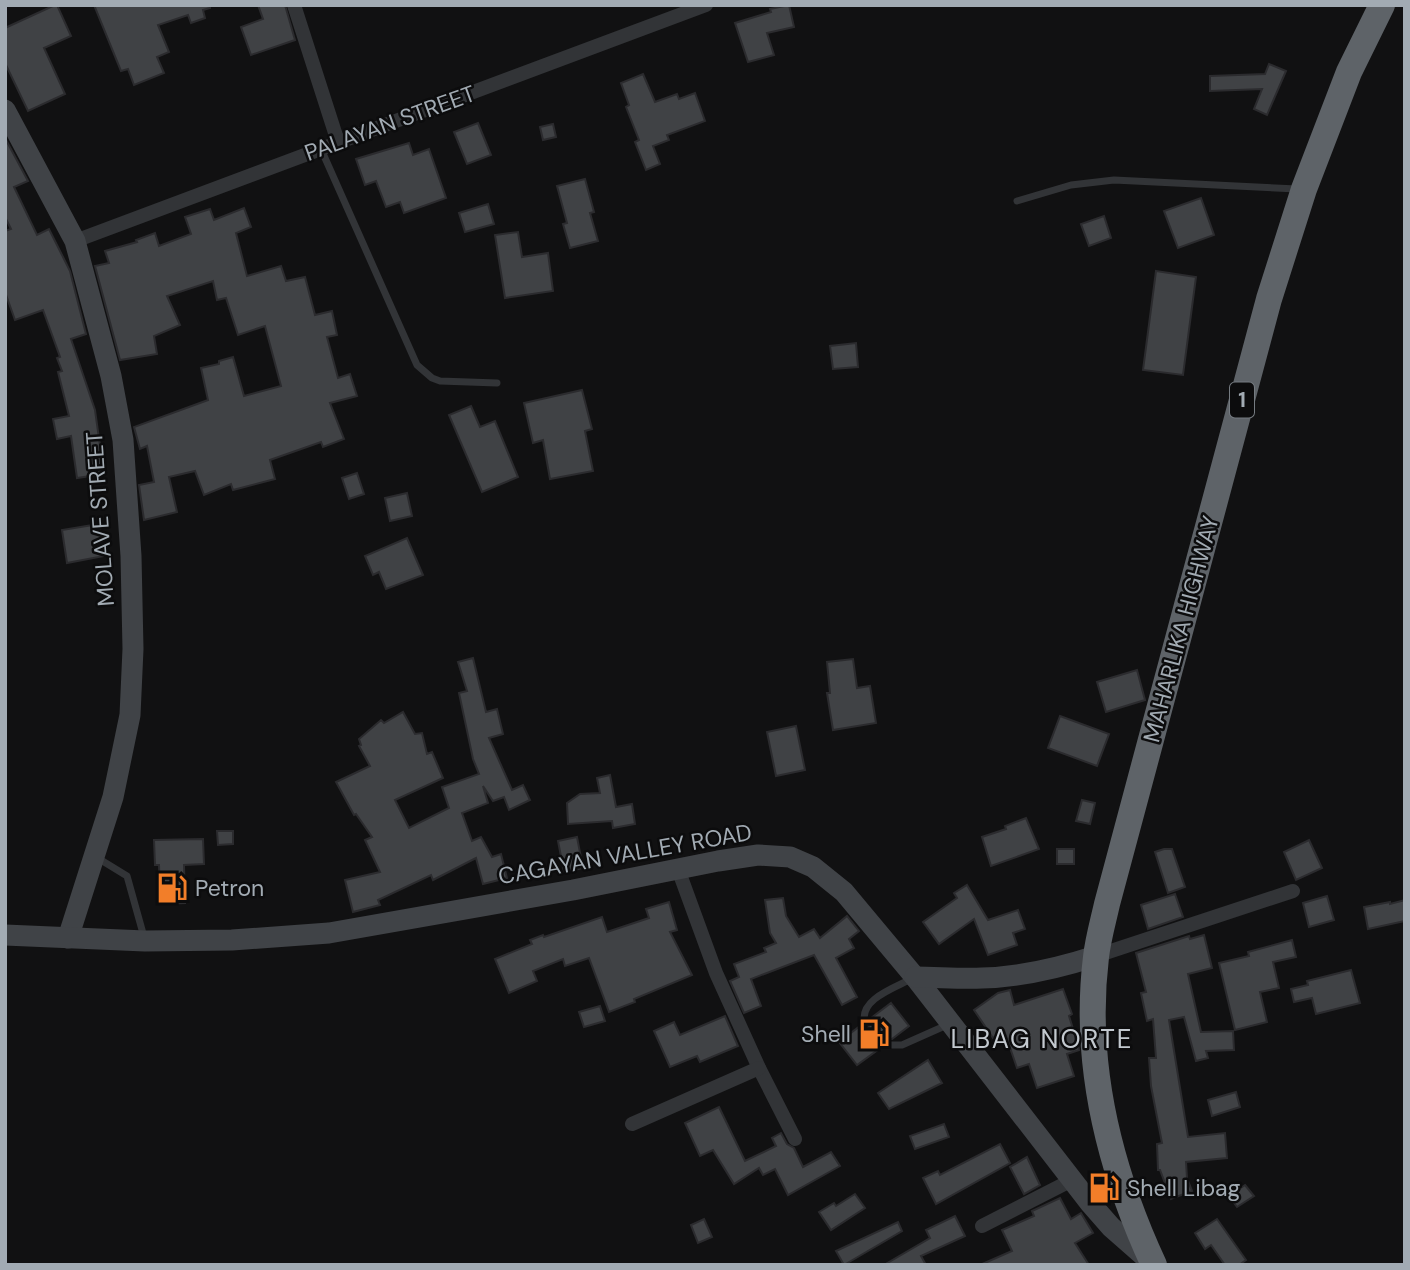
<svg xmlns="http://www.w3.org/2000/svg" width="1410" height="1270" viewBox="0 0 1410 1270" font-family="'DM Sans',sans-serif">
  <style>
    .building { fill: #404245; stroke: #2b2b2e; stroke-width: 2 }
    .lines { fill: none; stroke-linecap: round; stroke-linejoin: round }
    .lane { stroke: #323437; stroke-width: 7 }
    .street { stroke: #323437; stroke-width: 14 }
    .secondary { stroke: #404347; stroke-width: 21 }
    .highway { stroke: #5e6368; stroke-width: 26 }
    .labels { text-anchor: middle; stroke-width: 5; stroke-linejoin: round; paint-order: stroke }
    .shield { fill: #0c0c0d; stroke: #757b81; stroke-width: 2 }
    .shield-label { font-size: 21px; font-weight: bold; fill: #a2abb3 }
    .street-label { font-size: 23px; fill: #a2abb3; stroke: #0c0c0d }
    .poi-label { font-size: 23px; fill: #a2abb3; stroke: #0c0c0d; text-anchor: start }
    .quarter-label { font-size: 26px; letter-spacing: 2px; fill: #c3c9cf; stroke: #0c0c0d }
  </style>
  <rect width="100%" height="100%" fill="#111112"/>
  <g class="building">
    <polygon points="55,5 57,5 71,36 44,48 65,94 28,111 5,63 5,28"/>
    <polygon points="94,5 210,5 210,8 203,10 205,18 191,23 188,15 158,25 169,52 157,57 164,73 134,85 128,69 121,71"/>
    <polygon points="258,5 285,5 295,40 251,55 241,27 263,19"/>
    <polygon points="789,5 794,27 767,33 774,55 748,62 735,23 771,12 770,9"/>
    <polygon points="1269,64 1286,71 1267,115 1254,109 1262,89 1210,91 1210,76 1265,74"/>
    <polygon points="643,74 655,102 677,94 679,99 695,93 705,121 667,135 669,140 653,146 660,164 646,170 635,142 639,140 626,107 629,105 621,83"/>
    <polygon points="478,123 491,155 467,164 454,132"/>
    <polygon points="553,124 556,137 543,140 540,127"/>
    <polygon points="5,138 28,181 14,187 37,235 49,229 70,271 86,334 71,339 95,410 104,474 77,478 71,436 57,439 53,419 69,416 58,372 62,371 57,358 60,357 43,310 15,320 5,292 5,231 11,229 5,217"/>
    <polygon points="409,143 413,155 429,149 446,198 404,213 400,202 386,207 376,181 365,185 356,159"/>
    <polygon points="585,179 594,212 590,213 598,241 570,248 563,224 567,223 557,186"/>
    <polygon points="1201,198 1214,235 1178,248 1164,211"/>
    <polygon points="488,204 494,224 465,232 459,213"/>
    <polygon points="244,208 251,227 236,233 247,276 281,266 286,281 305,277 315,315 332,311 337,335 327,337 338,378 350,374 357,396 330,403 344,439 323,447 321,442 270,460 275,479 233,490 231,484 204,495 195,471 169,477 177,512 144,520 139,485 154,482 147,446 140,449 134,427 208,400 201,368 219,364 219,361 233,357 244,396 281,386 265,326 238,335 226,298 217,300 213,281 167,296 180,325 154,336 157,354 120,360 95,266 109,263 105,251 137,242 136,240 155,233 159,246 191,234 185,217 210,209 214,220"/>
    <polygon points="1104,216 1111,238 1089,246 1081,224"/>
    <polygon points="518,232 522,257 548,253 553,291 505,298 495,235"/>
    <polygon points="1156,271 1196,277 1183,375 1143,370"/>
    <polygon points="856,343 858,367 833,369 830,346"/>
    <polygon points="582,390 592,429 585,431 593,471 550,479 543,440 533,443 524,403"/>
    <polygon points="471,406 480,427 495,421 518,477 482,492 449,415"/>
    <polygon points="357,473 364,494 349,499 342,478"/>
    <polygon points="407,493 412,516 390,521 385,498"/>
    <polygon points="99,524 104,556 67,563 62,530"/>
    <polygon points="407,538 423,575 386,589 379,572 373,575 365,556"/>
    <polygon points="473,658 486,712 497,709 503,734 489,738 512,790 523,785 530,800 509,810 504,797 493,801 483,786 488,803 462,813 472,841 481,837 492,857 501,854 507,878 483,884 476,858 433,880 431,875 378,900 380,905 353,912 345,880 380,872 365,840 372,837 356,814 354,815 336,782 370,766 359,746 361,745 359,739 381,720 384,723 403,712 415,734 422,733 427,754 432,752 443,778 395,800 409,828 449,808 442,787 479,774 473,759 459,693 467,691 458,662"/>
    <polygon points="853,659 857,688 870,686 876,723 833,730 827,693 830,693 827,662"/>
    <polygon points="1137,670 1145,700 1106,712 1097,682"/>
    <polygon points="1060,716 1109,734 1097,766 1048,748"/>
    <polygon points="796,726 805,770 776,776 767,732"/>
    <polygon points="610,775 616,807 632,804 635,824 613,828 612,821 568,824 567,803 580,794 600,793 597,778"/>
    <polygon points="1082,800 1095,803 1090,824 1076,821"/>
    <polygon points="1026,818 1039,849 991,866 982,837 1006,829 1005,826"/>
    <polygon points="217,831 233,831 233,844 218,845"/>
    <polygon points="577,837 583,868 564,872 558,841"/>
    <polygon points="203,839 204,864 184,865 185,903 160,904 159,865 155,865 154,840"/>
    <polygon points="1309,840 1322,868 1296,880 1284,852"/>
    <rect x="1057" y="849" width="17" height="15"/>
    <polygon points="1164,849 1172,849 1185,887 1168,893 1155,852"/>
    <polygon points="967,885 988,920 1018,910 1025,929 1013,933 1017,945 988,955 974,919 939,944 923,922 957,898 954,893"/>
    <polygon points="1175,894 1183,917 1148,929 1141,905"/>
    <polygon points="1327,896 1334,920 1309,927 1303,903"/>
    <polygon points="783,898 786,916 799,937 814,929 820,938 847,916 859,931 849,939 854,948 836,958 857,997 842,1005 814,955 751,979 761,1006 744,1013 730,981 739,977 734,964 766,952 764,948 776,943 770,933 765,900"/>
    <polygon points="1405,900 1405,921 1368,929 1364,907 1390,902 1390,904"/>
    <polygon points="669,902 677,930 670,932 692,975 634,999 635,1002 609,1012 589,958 565,966 563,959 533,971 537,981 509,993 495,959 532,944 530,940 543,935 544,937 602,917 607,932 649,918 646,909"/>
    <polygon points="1204,935 1212,968 1188,974 1201,1032 1233,1031 1234,1050 1206,1051 1208,1058 1196,1061 1184,1017 1169,1020 1188,1137 1225,1133 1227,1158 1186,1162 1187,1178 1192,1191 1171,1199 1160,1170 1158,1170 1157,1144 1162,1143 1151,1086 1149,1058 1156,1058 1153,1019 1147,1021 1141,993 1146,992 1136,953 1189,936 1190,939"/>
    <polygon points="1292,940 1296,957 1273,962 1279,988 1260,992 1267,1022 1235,1030 1219,963 1249,956 1248,952"/>
    <polygon points="1351,970 1360,1003 1316,1014 1312,998 1294,1002 1291,989 1308,985 1307,981"/>
    <polygon points="1063,989 1072,1014 1069,1016 1078,1045 1079,1050 1067,1054 1074,1076 1037,1088 1029,1064 1017,1068 1004,1030 993,1038 974,1010 998,993 1010,990 1014,1005"/>
    <polygon points="891,1003 909,1026 892,1039 880,1040 878,1044 879,1049 857,1065 839,1042 860,1026 865,1029 869,1028 871,1018"/>
    <polygon points="600,1006 605,1021 584,1027 579,1012"/>
    <polygon points="725,1016 738,1046 700,1062 697,1056 670,1067 654,1031 674,1022 680,1035"/>
    <polygon points="928,1060 942,1083 889,1109 878,1093"/>
    <polygon points="1236,1092 1240,1107 1212,1116 1208,1100"/>
    <polygon points="719,1107 745,1161 776,1146 772,1138 781,1133 787,1144 794,1148 803,1167 831,1152 840,1166 788,1195 775,1169 763,1175 759,1168 734,1184 713,1150 700,1156 685,1123"/>
    <polygon points="944,1124 949,1137 915,1149 910,1136"/>
    <polygon points="1000,1144 1010,1163 936,1204 923,1178 938,1171 940,1175"/>
    <polygon points="1027,1157 1040,1185 1024,1194 1010,1167"/>
    <polygon points="1245,1185 1254,1196 1237,1207 1229,1196"/>
    <polygon points="855,1194 865,1208 831,1230 819,1212 834,1203 836,1206"/>
    <polygon points="1060,1198 1071,1219 1081,1213 1093,1233 1075,1243 1089,1265 980,1265 1012,1251 1002,1230 1034,1216 1032,1211"/>
    <polygon points="955,1216 965,1236 921,1256 926,1265 884,1265 930,1238 926,1230"/>
    <polygon points="704,1219 712,1237 698,1243 691,1225"/>
    <polygon points="1217,1219 1246,1260 1239,1265 1225,1265 1211,1245 1205,1249 1195,1233"/>
    <polygon points="898,1222 902,1231 844,1265 836,1251"/>
  </g>
  <g class="lines">
    <g class="lane">
      <polyline points="321,149 417,365 432,378 440,381 497,383"/>
      <polyline points="1017,201 1071,185 1114,180 1297,189"/>
      <polyline points="96,857 127,876 144,937"/>
      <path d="M865 1023C858 999 897 987 913 978"/>
      <polyline points="884,1045 902,1045 947,1025"/>
    </g>
    <g class="street">
      <polyline points="294,5 338,142"/>
      <polyline points="75,241 706,5"/>
      <polyline points="678,869 716,973 759,1068 795,1139"/>
      <polyline points="1096,956 1293,891"/>
      <polyline points="632,1124 759,1068"/>
      <polyline points="982,1226 1072,1180"/>
    </g>
    <g class="secondary">
      <polyline points="5,110 75,241 111,376 123,440 131,556 133,649 130,715 113,797 68,938"/>
      <polyline points="5,935 145,941 232,940 329,933 573,890 718,861 758,855 790,857 813,867 844,892 915,977 1090,1203 1111,1227 1153,1264"/>
      <path d="M915 977C937 977 960 979 982 978 1021 977 1059 968 1096 956"/>
    </g>
    <path class="highway" d="M1154 1265C1109 1168 1083 1064 1096 957 1098 939 1103 922 1107 904L1269 299 1304 189 1349 72 1382 5"/>
  </g>
  <defs>
    <g id="fuel-bare" transform="scale(2.415)"><path d="M-5.5-6h7V0h2V4h1.3V-2.5L3-4.5l.8-.8L6-3V5H2.5V1h-1V6h-7ZM-4.2-4.7v3.2H.2V-4.7Z" fill="#f27e29" stroke="#0c0c0d" stroke-width="2.5" paint-order="stroke"/></g>
  </defs>
  <g fill-rule="evenodd">
    <use href="#fuel-bare" x="172" y="888"/>
    <use href="#fuel-bare" x="874" y="1034"/>
    <use href="#fuel-bare" x="1104" y="1188"/>
  </g>
  <g class="labels">
    <rect class="shield" x="1230" y="382.5" width="24" height="35" rx="5"/>
    <g class="shield-label">
      <text x="1242" y="407">1</text>
    </g>
    <g class="street-label">
      <text transform="translate(390 123) rotate(-20)" y="8">PALAYAN STREET</text>
      <text transform="translate(100 519) rotate(-94)" y="8">MOLAVE STREET</text>
      <text transform="translate(1181 629) rotate(-75)" y="8">MAHARLIKA HIGHWAY</text>
      <text transform="translate(625 854) rotate(-10)" y="8">CAGAYAN VALLEY ROAD</text>
    </g>
    <g class="poi-label">
      <text x="195" y="896">Petron</text>
      <text x="851" y="1042" text-anchor="end">Shell</text>
      <text x="1127" y="1196">Shell Libag</text>
    </g>
    <g class="quarter-label">
      <text x="1042" y="1048">LIBAG NORTE</text>
    </g>
  </g>
  <rect width="1410" height="1270" fill="none" stroke="#a2abb3" stroke-width="14"/>
</svg>
